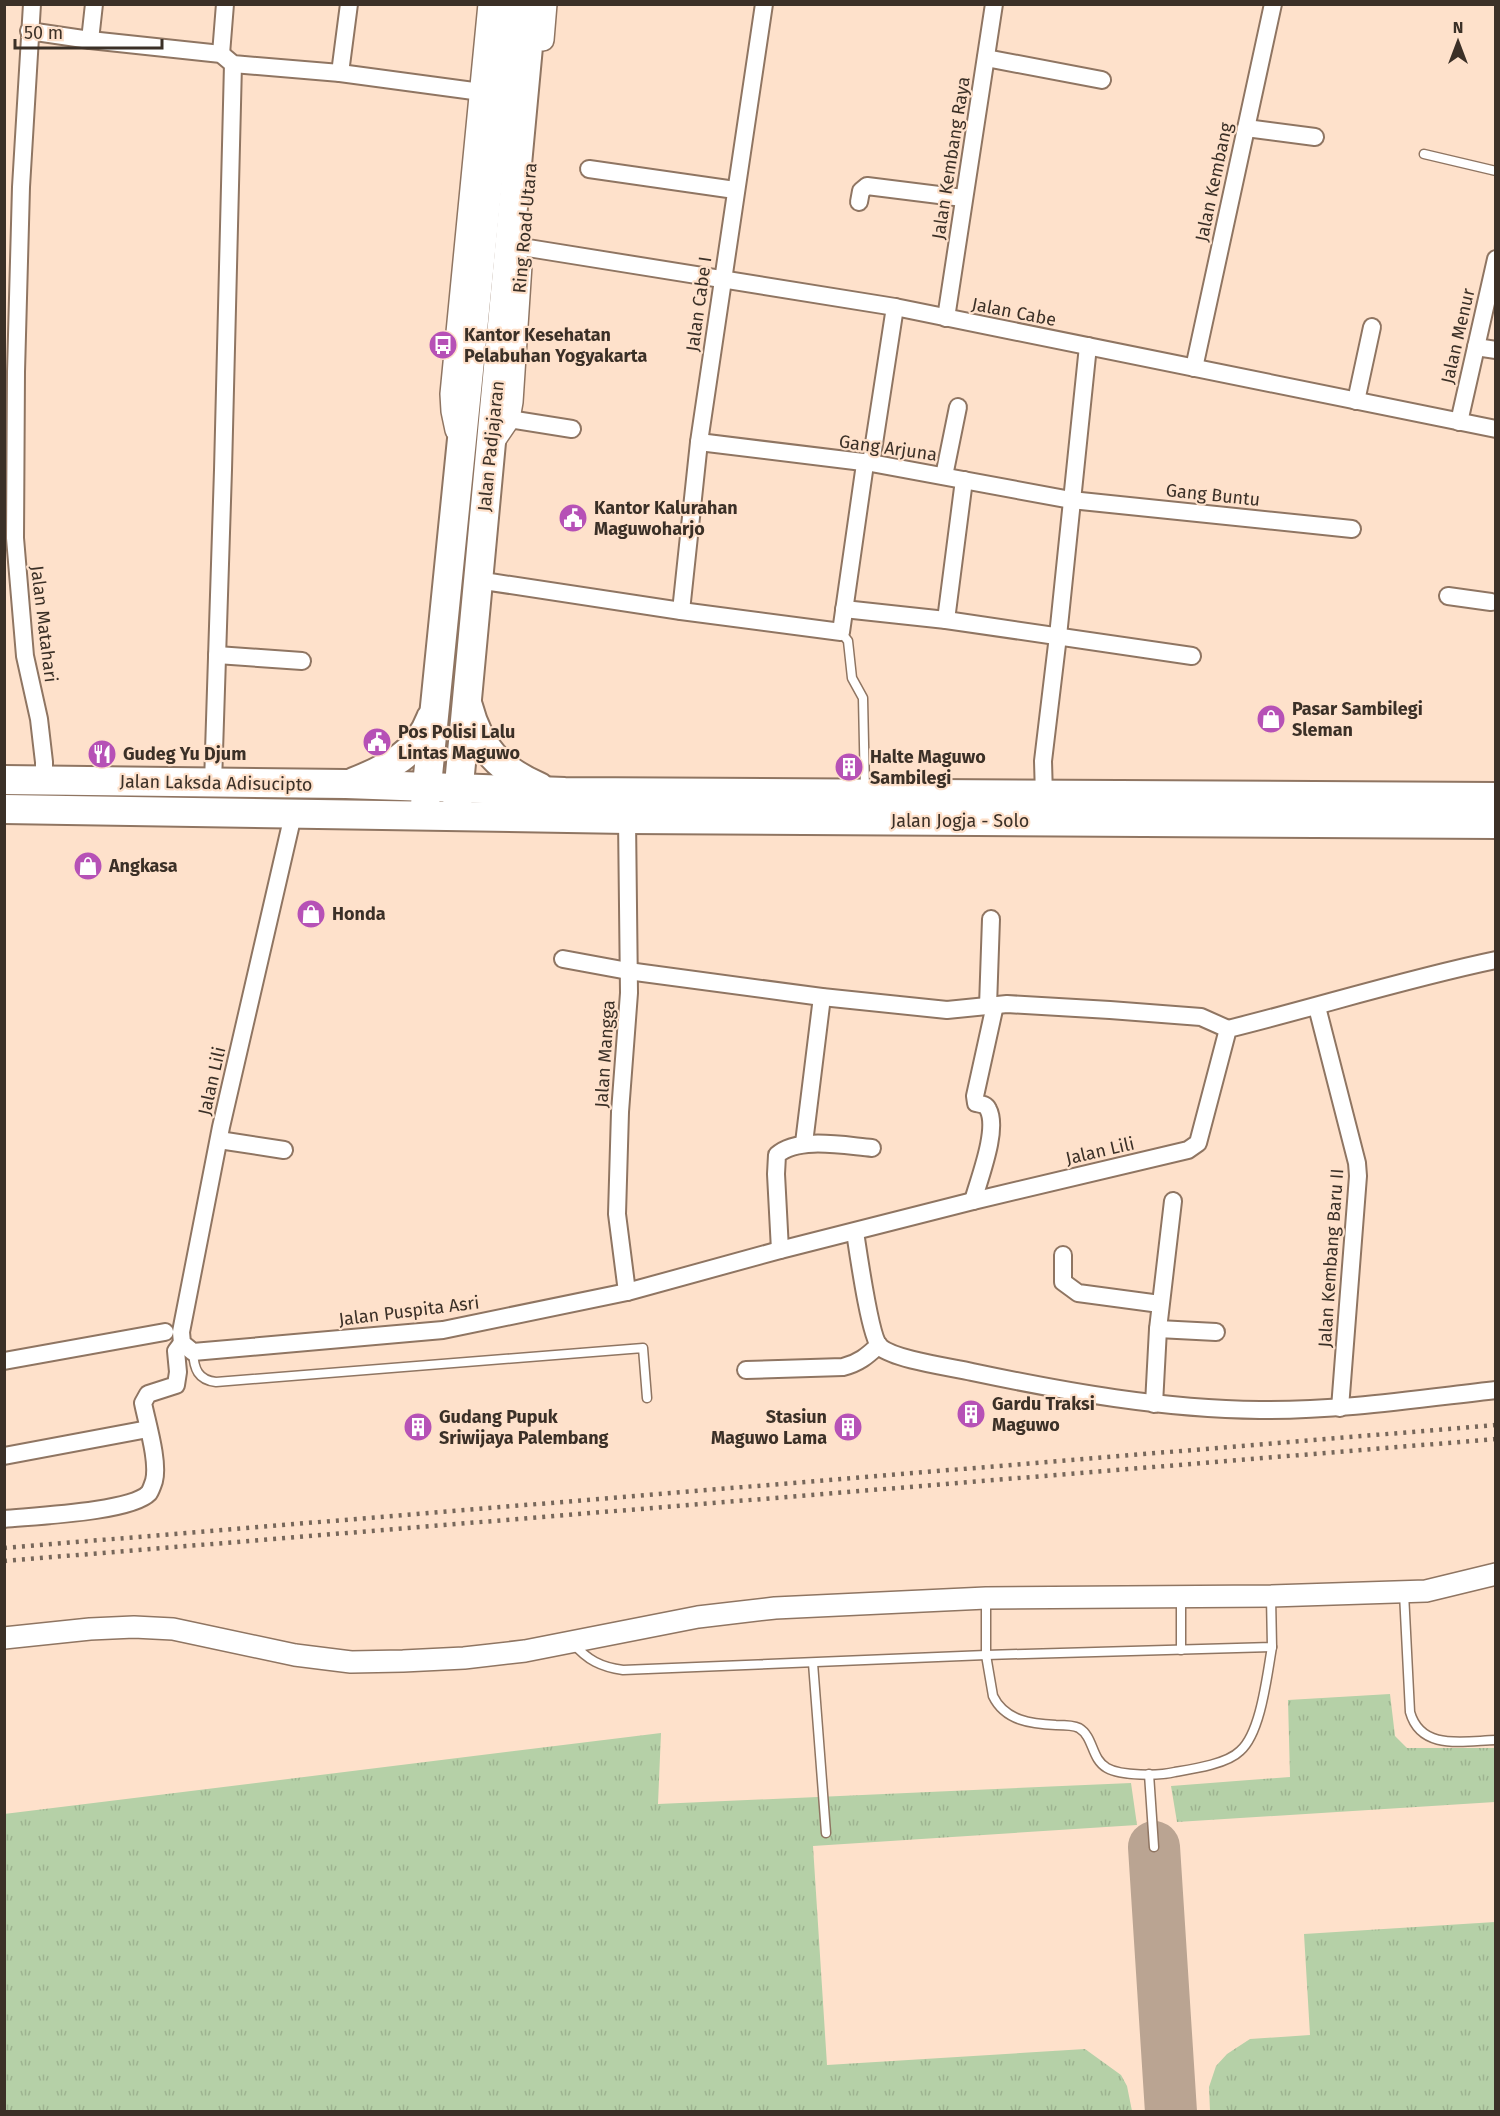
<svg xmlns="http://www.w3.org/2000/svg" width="1500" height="2116" viewBox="0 0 1500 2116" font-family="'Fira Sans',sans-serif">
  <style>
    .grass { fill: url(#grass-tufts) }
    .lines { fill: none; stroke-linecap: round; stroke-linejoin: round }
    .taxiway { stroke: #baa492; stroke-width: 52 }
    .service-casing { stroke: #8f7562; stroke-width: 11 }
    .minor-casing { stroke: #8f7562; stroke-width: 20 }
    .tertiary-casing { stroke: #8f7562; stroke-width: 24 }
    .trunk-casing { stroke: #8f7562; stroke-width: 32 }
    .service { stroke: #fff; stroke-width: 8 }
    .minor { stroke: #fff; stroke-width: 16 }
    .tertiary { stroke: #fff; stroke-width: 21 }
    .trunk { stroke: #fff; stroke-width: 28 }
    .rail { stroke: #77675a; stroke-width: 4.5; stroke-dasharray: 3 6; stroke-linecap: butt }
    .labels { text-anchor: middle; stroke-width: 4.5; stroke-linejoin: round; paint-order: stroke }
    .street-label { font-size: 18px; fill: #3b3027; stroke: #fee1cb }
    .poi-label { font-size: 18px; font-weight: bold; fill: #3b3027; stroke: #fee1cb; text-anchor: start }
  </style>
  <defs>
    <pattern id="grass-tufts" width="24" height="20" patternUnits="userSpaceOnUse" patternTransform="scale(1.5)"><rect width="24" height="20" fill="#b5d0a7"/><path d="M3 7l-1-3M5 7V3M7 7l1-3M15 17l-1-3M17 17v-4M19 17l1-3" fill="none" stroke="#9db390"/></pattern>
  </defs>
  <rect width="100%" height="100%" fill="#fee1cb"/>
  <g class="grass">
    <polygon points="1390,1694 1395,1736 1407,1748 1495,1748 1495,1802 1177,1822 1171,1786 1290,1777 1288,1700"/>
    <polygon points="661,1733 658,1804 1131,1783 1137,1825 813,1846 827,2065 1085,2049 1121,2075 1127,2086 1132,2111 5,2111 4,1814"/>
    <polygon points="1495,1922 1495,2111 1210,2111 1209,2087 1216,2066 1227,2054 1250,2039 1310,2035 1304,1934"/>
  </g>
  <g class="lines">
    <polyline class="taxiway" points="1154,1847 1171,2112"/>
    <g class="service-casing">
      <g id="service">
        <polyline points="1424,154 1496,171"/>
        <polyline points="841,632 848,641 852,678 863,698 865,790"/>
        <path d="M193 1352C194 1369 198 1380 216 1382L643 1348 647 1398"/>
        <path d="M1404 1593 1410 1712C1421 1751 1463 1741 1496 1740"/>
        <polyline points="1181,1596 1181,1650"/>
        <path d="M986 1598V1655L993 1696C1005 1721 1032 1724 1056 1725 1063 1725 1073 1725 1079 1728 1094 1737 1091 1759 1107 1768 1121 1776 1159 1776 1175 1772 1193 1769 1227 1764 1240 1751 1261 1733 1267 1675 1272 1647"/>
        <path d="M573 1643C587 1660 601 1667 623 1670L986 1655 1272 1647 1271 1597"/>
        <polyline points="813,1663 826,1833"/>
        <polyline points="1149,1774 1154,1847"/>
      </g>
    </g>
    <g class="minor-casing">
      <g id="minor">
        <polyline points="32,4 21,187 16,372 15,538 25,656 39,719 44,762 44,780"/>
        <polyline points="29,31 90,40 221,54 233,64 340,73 481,92"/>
        <polyline points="90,40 94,4"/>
        <polyline points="221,54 225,4"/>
        <polyline points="986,58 1102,80"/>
        <polyline points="340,73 349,4"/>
        <polyline points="1246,128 1315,137"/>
        <polyline points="589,169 735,190"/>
        <polyline points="859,202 861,191 867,186 963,198"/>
        <polyline points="522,247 895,307 1496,429"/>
        <polyline points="946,318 994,4"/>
        <polyline points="1476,347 1496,350"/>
        <polyline points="1194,368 1273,4"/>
        <polyline points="1356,401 1372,327"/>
        <polyline points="509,419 572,429"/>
        <polyline points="1459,422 1496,259"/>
        <polyline points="699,442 871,463 1071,500 1352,529"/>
        <polyline points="871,463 895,307"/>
        <polyline points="944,476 958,407"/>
        <polyline points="477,580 681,611 841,632 865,464"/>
        <polyline points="1448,596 1491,602"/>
        <polyline points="844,609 946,620 1192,656"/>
        <polyline points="681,611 699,442 764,4"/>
        <polyline points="946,620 964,480"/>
        <polyline points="217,655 302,661"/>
        <polyline points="213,783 223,470 233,64"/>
        <polyline points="1044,796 1043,761 1058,636 1088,346"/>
        <path d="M293 815 221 1127 181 1332 182 1343 193 1352 443 1330 627 1292 780 1250 973 1201 1188 1150 1198 1143 1228 1029C1317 1007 1405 979 1496 960"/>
        <polyline points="563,959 628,971 822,997 947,1010 1007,1004 1110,1010 1201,1017 1228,1029"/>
        <polyline points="988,1006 991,919"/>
        <polyline points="1317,1007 1357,1163 1358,1176 1340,1408"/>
        <polyline points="219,1140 284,1150"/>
        <polyline points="804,1143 822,997"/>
        <path d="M973 1201C979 1179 999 1129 988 1109 986 1104 980 1104 976 1103L975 1096 995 1005"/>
        <path d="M855 1232C858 1251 870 1337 880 1347 896 1360 950 1367 972 1372 1067 1392 1162 1409 1260 1410 1339 1411 1417 1399 1496 1390"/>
        <path d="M780 1250 776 1174 777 1155C798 1136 846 1146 872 1148"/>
        <polyline points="1063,1255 1063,1282 1078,1293 1160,1304"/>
        <polyline points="627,1292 617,1214 620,1112 629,993 627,819"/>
        <polyline points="1158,1329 1216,1332"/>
        <polyline points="4,1361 165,1332"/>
        <path d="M746 1370 843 1367C859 1363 867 1356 879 1345"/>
        <polyline points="1154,1404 1158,1329 1173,1201"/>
        <polyline points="4,1456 148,1429"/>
        <path d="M4 1519C34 1516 131 1512 149 1493 151 1490 153 1484 154 1481 159 1462 147 1423 143 1403L148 1394 176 1385 178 1372 176 1351 182 1343"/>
      </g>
    </g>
    <g class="tertiary-casing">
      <g id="tertiary">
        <polyline points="543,40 546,4"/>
        <polyline points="456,430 452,411 451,394 489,4"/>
        <polyline points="492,444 509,419 512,402 521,265"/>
        <polyline points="4,1638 90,1629 134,1627 173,1629 295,1655 351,1662 403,1661 464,1658 525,1651 698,1617 775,1608 986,1598 1271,1596 1426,1591 1496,1574"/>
      </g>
    </g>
    <g class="trunk-casing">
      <g id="trunk">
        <path d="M468 706C479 748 500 770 539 787"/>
        <polyline points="4,780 346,784 565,792 1496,797"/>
        <path d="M354 782C387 769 418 753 431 718"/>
        <polyline points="425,805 506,4"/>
        <polyline points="457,806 532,4"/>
        <polyline points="4,809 627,819 1496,824"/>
      </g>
    </g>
    <use href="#service" class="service"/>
    <use href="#minor" class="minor"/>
    <use href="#tertiary" class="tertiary"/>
    <use href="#trunk" class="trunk"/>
    <g class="rail">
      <polyline points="4,1548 1496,1425"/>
      <polyline points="4,1561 1496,1439"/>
    </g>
  </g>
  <defs>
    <g id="bus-disc" transform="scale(1.5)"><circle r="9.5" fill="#b651b6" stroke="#fee1cb"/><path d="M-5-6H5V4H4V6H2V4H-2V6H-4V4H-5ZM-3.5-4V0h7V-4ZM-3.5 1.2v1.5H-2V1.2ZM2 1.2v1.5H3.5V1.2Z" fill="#fff"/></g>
    <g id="civic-disc" transform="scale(1.5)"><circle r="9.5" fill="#b651b6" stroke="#fee1cb"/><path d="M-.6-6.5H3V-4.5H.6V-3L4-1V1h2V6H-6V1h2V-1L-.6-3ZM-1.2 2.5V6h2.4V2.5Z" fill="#fff"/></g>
    <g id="shop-disc" transform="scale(1.5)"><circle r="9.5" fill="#b651b6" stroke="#fee1cb"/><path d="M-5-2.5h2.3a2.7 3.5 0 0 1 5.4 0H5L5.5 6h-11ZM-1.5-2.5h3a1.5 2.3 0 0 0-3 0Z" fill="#fff"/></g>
    <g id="restaurant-disc" transform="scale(1.5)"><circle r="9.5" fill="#b651b6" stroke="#fee1cb"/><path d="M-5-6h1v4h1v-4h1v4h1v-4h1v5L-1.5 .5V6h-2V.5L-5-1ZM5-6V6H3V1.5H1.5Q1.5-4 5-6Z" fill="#fff"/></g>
    <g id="building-disc" transform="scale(1.5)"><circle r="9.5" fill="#b651b6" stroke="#fee1cb"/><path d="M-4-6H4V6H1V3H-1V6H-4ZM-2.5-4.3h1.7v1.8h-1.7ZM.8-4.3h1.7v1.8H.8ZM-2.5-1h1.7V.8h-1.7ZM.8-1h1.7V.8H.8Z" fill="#fff"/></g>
  </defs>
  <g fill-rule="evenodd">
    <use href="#bus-disc" x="443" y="345"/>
    <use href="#civic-disc" x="573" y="518"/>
    <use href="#shop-disc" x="1271" y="719"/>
    <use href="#civic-disc" x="377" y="742"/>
    <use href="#restaurant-disc" x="102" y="754"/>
    <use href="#building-disc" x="849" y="767"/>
    <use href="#shop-disc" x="88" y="866"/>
    <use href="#shop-disc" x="311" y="914"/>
    <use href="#building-disc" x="971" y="1414"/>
    <use href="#building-disc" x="418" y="1427"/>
    <use href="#building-disc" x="848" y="1427"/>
  </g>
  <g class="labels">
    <g class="street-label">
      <text transform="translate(951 158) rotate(-81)" y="6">Jalan Kembang Raya</text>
      <text transform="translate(1214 182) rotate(-78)" y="6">Jalan Kembang</text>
      <text transform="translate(525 228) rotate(-85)" y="6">Ring Road Utara</text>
      <text transform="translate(699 304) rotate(-82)" y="6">Jalan Cabe I</text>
      <text transform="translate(1014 312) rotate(11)" y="6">Jalan Cabe</text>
      <text transform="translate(1458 336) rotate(-77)" y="6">Jalan Menur</text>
      <text transform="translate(491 446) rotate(-84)" y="6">Jalan Padjajaran</text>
      <text transform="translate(888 448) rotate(8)" y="6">Gang Arjuna</text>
      <text transform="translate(1213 495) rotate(6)" y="6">Gang Buntu</text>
      <text transform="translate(44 624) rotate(83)" y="6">Jalan Matahari</text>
      <text transform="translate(216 783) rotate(1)" y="6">Jalan Laksda Adisucipto</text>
      <text x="960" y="827">Jalan Jogja - Solo</text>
      <text transform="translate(605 1054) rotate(-86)" y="6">Jalan Mangga</text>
      <text transform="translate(212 1081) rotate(-77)" y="6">Jalan Lili</text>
      <text transform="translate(1100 1151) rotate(-13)" y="6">Jalan Lili</text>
      <text transform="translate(1331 1258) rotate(-86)" y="6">Jalan Kembang Baru II</text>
      <text transform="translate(409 1311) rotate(-7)" y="6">Jalan Puspita Asri</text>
    </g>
    <g class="poi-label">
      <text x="464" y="341">Kantor Kesehatan<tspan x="464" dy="21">Pelabuhan Yogyakarta</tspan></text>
      <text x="594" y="514">Kantor Kalurahan<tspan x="594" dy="21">Maguwoharjo</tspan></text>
      <text x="1292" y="715">Pasar Sambilegi<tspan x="1292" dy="21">Sleman</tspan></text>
      <text x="398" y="738">Pos Polisi Lalu<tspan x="398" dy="21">Lintas Maguwo</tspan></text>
      <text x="123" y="760">Gudeg Yu Djum</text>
      <text x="870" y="763">Halte Maguwo<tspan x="870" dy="21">Sambilegi</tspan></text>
      <text x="109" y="872">Angkasa</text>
      <text x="332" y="920">Honda</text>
      <text x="992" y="1410">Gardu Traksi<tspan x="992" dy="21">Maguwo</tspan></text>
      <text x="439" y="1423">Gudang Pupuk<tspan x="439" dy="21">Sriwijaya Palembang</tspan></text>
      <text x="827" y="1423" text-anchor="end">Stasiun<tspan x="827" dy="21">Maguwo Lama</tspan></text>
    </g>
  </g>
  <rect width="1500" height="2116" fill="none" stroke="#3b3027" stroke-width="12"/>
  <g transform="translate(1458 42)" stroke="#fee1cb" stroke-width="4.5" paint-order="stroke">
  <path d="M0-4.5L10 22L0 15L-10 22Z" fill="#3b3027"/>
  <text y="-9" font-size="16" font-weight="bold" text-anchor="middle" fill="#3b3027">N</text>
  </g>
  <path d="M15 39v9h147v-9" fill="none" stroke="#3b3027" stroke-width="3"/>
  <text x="24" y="39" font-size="18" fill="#3b3027" stroke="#fee1cb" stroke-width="4.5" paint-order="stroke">50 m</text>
</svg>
